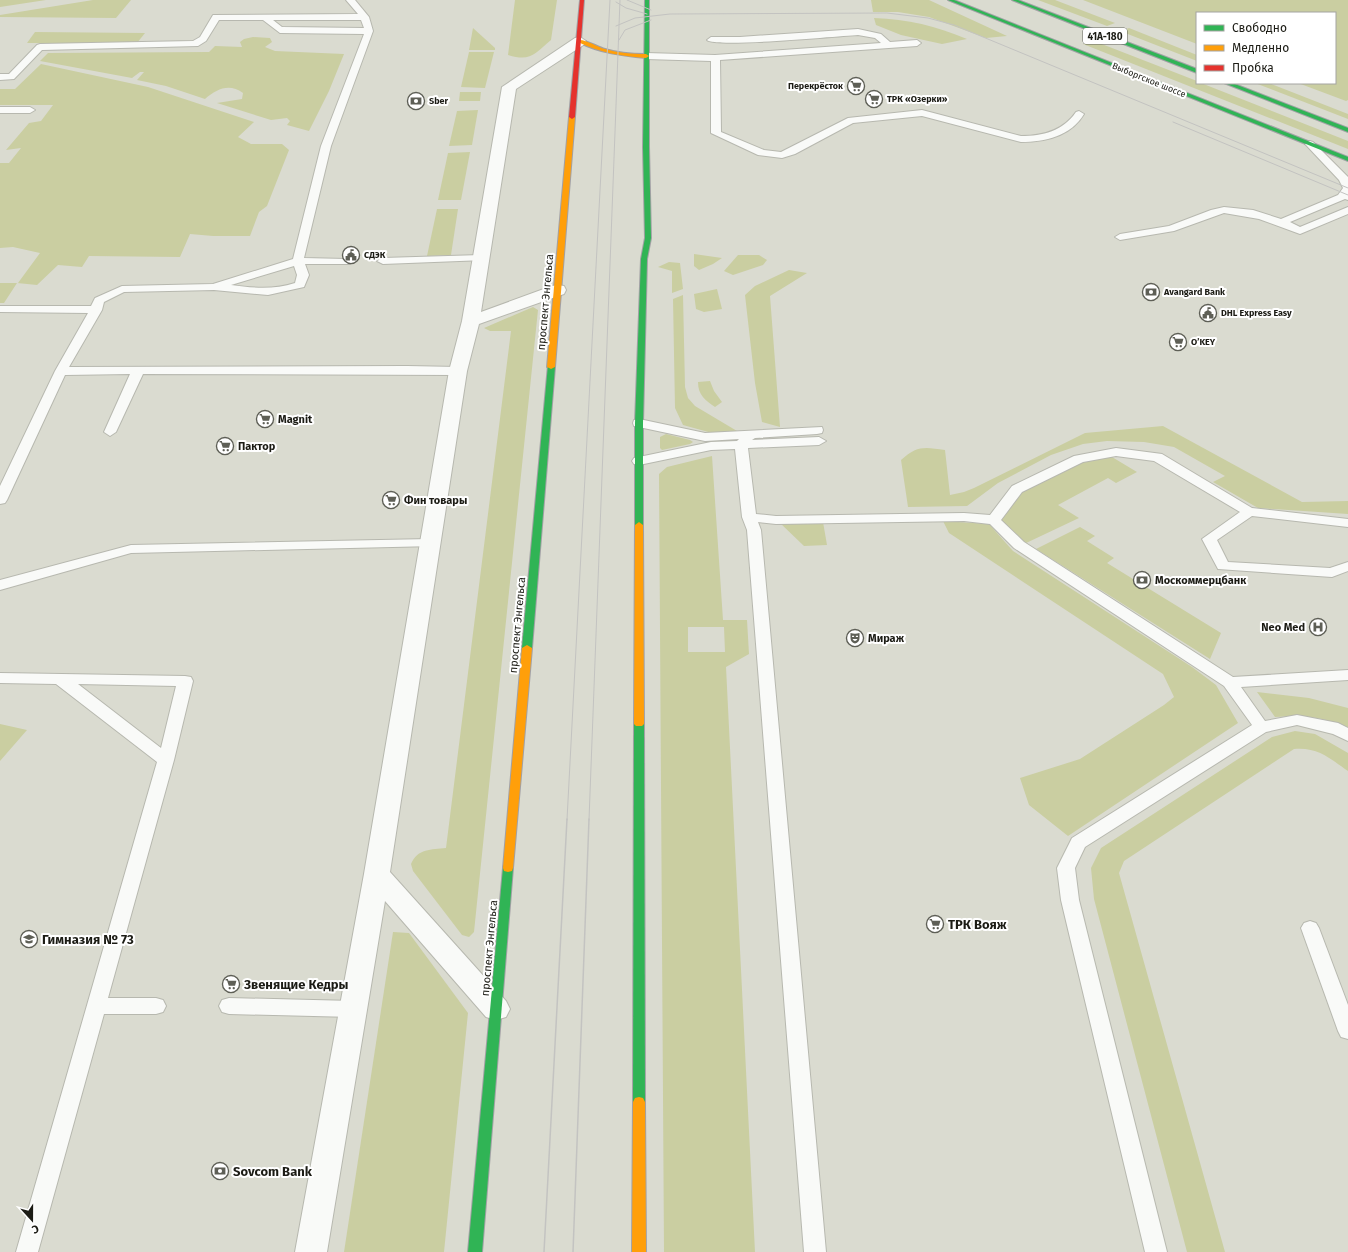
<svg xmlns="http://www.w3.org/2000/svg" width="1348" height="1252" viewBox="0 0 1348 1252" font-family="'Fira Sans',sans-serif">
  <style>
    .green { fill: #cacea1; fill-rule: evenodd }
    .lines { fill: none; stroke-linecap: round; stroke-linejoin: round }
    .lane-casing { stroke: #b7b8af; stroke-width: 2 }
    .street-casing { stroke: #b7b8af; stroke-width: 2 }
    .fast-casing { stroke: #a2a1a5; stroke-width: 2 }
    .slow-casing { stroke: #a2a1a5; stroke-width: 2 }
    .jam-casing { stroke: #a2a1a5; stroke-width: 2 }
    .lane { fill: #f9faf8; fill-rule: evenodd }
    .street { fill: #f9faf8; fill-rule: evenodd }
    .fast { fill: #30b455; fill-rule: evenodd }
    .slow { fill: #ff9f0a; fill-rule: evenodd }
    .jam { fill: #e5322d; fill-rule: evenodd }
    .tram-far1 { stroke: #c3c3c1; stroke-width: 1 }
    .tram { stroke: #c3c3c1; stroke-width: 1.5 }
    .labels { text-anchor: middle; stroke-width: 4; stroke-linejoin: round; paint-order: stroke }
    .far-street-label { font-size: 9px; fill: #1c1c15; stroke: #fff }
    .far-poi-label { font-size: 9px; font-weight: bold; fill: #1c1c15; stroke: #fff; text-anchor: start }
    .shield { fill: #fff; stroke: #60605b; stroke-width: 1 }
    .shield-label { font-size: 10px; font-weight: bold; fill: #1c1c15 }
    .street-label { font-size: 11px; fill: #1c1c15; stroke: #fff }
    .poi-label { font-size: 11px; font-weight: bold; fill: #1c1c15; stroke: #fff; text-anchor: start }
    .near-poi-label { font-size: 13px; font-weight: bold; fill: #1c1c15; stroke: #fff; text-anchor: start }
  </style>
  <rect width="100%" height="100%" fill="#dadbd0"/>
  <g class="green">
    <polygon points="0,0 46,0 0,7"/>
    <polygon points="93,0 131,0 116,18 0,17 0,15"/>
    <path d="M515 0H557L551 40C534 54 531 62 508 55Z"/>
    <polygon points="871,0 929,0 1007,36 986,38 929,17 898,12 873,12"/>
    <polygon points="1038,0 1055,0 1115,23 1107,26"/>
    <polygon points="1083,0 1348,0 1348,100 1346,101 1298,83 1335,83 1335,13 1197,13 1197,44"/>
    <path d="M874 18C908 19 936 26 967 39L942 44 901 35 876 25Z"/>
    <polygon points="473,28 495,48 495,50 469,50"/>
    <polygon points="1129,28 1197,55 1197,61 1120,31"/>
    <polygon points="35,32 145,33 137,43 27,43"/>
    <path d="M253 37 270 38 272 42 265 47 275 51 344 54 329 91 309 131 287 125 290 121 287 118 271 120 217 103 242 99 243 93C229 83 217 89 205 99L166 86 137 80 144 72H140L132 78 40 61 48 53 209 52 215 46 242 47 240 42 244 39Z"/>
    <polygon points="1094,41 1197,81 1197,83 1201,83 1348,141 1348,149 1083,44"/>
    <polygon points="469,52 494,52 485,88 461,87"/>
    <polygon points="41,64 148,87 254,122 238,137 251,144 282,144 289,150 267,206 259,212 250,236 213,236 190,234 180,257 89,256 82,267 58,265 37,285 17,283 4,303 0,303 0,283 18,283 40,253 13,247 0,248 0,163 9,163 21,148 6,150 29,123 41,121 53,105 0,105 0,89 15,89"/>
    <polygon points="1255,83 1269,83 1348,114 1348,119"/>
    <polygon points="460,92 481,92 480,101 459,101"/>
    <polygon points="478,110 472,145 449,146 457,111"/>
    <polygon points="470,152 461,200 438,200 448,153"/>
    <polygon points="437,209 458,209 451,255 427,256"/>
    <polygon points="694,254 722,258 713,264 699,270 694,266"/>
    <polygon points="738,255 759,255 767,260 763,265 733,275 724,271"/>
    <polygon points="669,262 680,263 683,289 672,293 672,271 658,267"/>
    <polygon points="789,270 807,273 770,296 780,427 762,422 755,383 745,295 755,286"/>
    <polygon points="717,289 722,309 704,312 696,309 694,294"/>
    <polygon points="683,295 685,387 688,398 695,406 737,431 712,433 683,425 675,408 673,299"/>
    <path d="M533 307 538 310 474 932 469 937 462 935 413 871 411 864C418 848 431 850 446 848L511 331H490L484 328Z"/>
    <path d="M710 381 714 391 722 402 715 407C705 400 698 395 698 382Z"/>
    <path d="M1163 426 1302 502 1348 501V514L1258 508 1213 482 1225 476 1174 447 1144 442 1107 441 1083 444 1051 455 998 483 967 506 908 507 901 460C917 445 925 447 945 450L950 495 964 492 974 488 1085 433Z"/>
    <polygon points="666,434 690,440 693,442 690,444 662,450 660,448 660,437"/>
    <path d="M712 456 723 620H747L749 654 726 667 755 1252H664L659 474 667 467ZM688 627H724L725 652H688Z"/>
    <polygon points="1112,457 1137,472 1116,483 1108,478 1058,505 1079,518 1024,544 999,520 1020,491 1081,462"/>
    <polygon points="943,521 989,524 1013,551 1192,667 1216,685 1238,723 1068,836 1029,805 1020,778 1080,759 1164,705 1174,697 1163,674 949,533"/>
    <polygon points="779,522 823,522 827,545 804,546"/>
    <polygon points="1080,527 1095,536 1087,541 1114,558 1107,563 1221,633 1210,659 1036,549"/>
    <path d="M1257 692 1309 698 1348 708V729C1327 716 1299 715 1275 717Z"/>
    <polygon points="0,724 27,730 0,761"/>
    <path d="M1295 731 1315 734 1348 753V771C1329 758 1318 747 1294 749L1124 861 1119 873 1225 1252H1187L1094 899 1091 868 1101 848 1272 737Z"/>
    <polygon points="393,932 409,933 468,1013 444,1252 344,1252"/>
  </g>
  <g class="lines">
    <g class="lane-casing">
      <g id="lane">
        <path d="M346 0H355L369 17 373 31 331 146 304 258 346 259 352 262 350 264H305L309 275 304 287 268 295 214 290 124 292 104 302 102 310 69 367 407 366 458 367 464 371 458 375 143 374 116 432 110 436 104 432 130 374 65 375 7 500 5 503 0 504V486L55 371 88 313 0 312V306H91L95 298 122 286 213 284 293 259 321 146 364 34 280 33 263 20H219L206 41 198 46 42 50 14 79 0 80V74H9L37 45 40 44 193 41 200 37 213 15 358 14ZM273 20H361L364 28 282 27ZM294 266 297 275 295 283C274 290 252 288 231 285Z"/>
        <path d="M858 29 881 34 890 42 917 40 921 43 917 46 720 60 721 132 764 150 781 152 848 118 922 110 1021 136C1043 136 1063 131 1076 112L1079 111 1084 114C1071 136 1045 142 1021 142L922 116 853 123 795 154 782 158 758 155 711 133V61L646 59 642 56 646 53 715 55 881 43 875 38 858 35C838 36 715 48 707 40L711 37H740Z"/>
        <polygon points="0,107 30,107 35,110 30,113 0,113"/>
        <polygon points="1310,141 1313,142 1348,177 1348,200 1345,199 1290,222 1300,227 1348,207 1348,214 1300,234 1259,219 1224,213 1174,231 1120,240 1115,237 1120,234 1169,226 1211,210 1224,207 1253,210 1281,219 1338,195 1343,188 1339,180 1307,146 1305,144 1307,142"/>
        <polygon points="481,255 485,256 487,258 485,260 383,264 377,261 383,258"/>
        <polygon points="639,419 705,433 822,427 823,430 822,433 817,434 755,438 752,440 819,437 826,441 819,445 748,448 756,514 776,516 964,513 990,515 1012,486 1074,456 1116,448 1162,454 1252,508 1348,519 1348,527 1252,516 1217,540 1228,562 1330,568 1348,562 1348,571 1332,577 1218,569 1202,539 1240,512 1154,461 1116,456 1083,462 1022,492 1001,520 1024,542 1233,677 1348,670 1348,680 1241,687 1265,721 1297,715 1338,723 1348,728 1348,741 1333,734 1297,725 1266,732 1085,847 1075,868 1079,900 1167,1252 1145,1252 1061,900 1057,868 1072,838 1252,725 1224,686 1014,548 990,524 964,521 776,524 758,522 761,530 826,1252 804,1252 747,530 742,517 735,449 711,450 639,465 634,464 632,461 634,458 639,457 711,442 737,441 739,439 705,441 634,426 633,423 634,420"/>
        <polygon points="430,539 435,540 437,543 435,546 131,553 0,590 0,580 131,545"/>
        <path d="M0 673 185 676 191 677 193 681 174 760 108 998H156L163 1000 166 1006 163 1012 156 1014H104L38 1252H16L157 762 56 684 0 683ZM78 684 176 686 161 748Z"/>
        <polygon points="1310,921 1316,923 1319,928 1348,1005 1348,1039 1341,1037 1338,1031 1301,928 1304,923"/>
        <polygon points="229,998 353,1001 360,1003 363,1009 360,1015 353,1017 229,1014 222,1012 219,1006 222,1000"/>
      </g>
    </g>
    <g class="street-casing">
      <polygon id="street" points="580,37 586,41 585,44 516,89 481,312 552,286 558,285 564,286 566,290 564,294 479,324 467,371 390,872 506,1001 510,1009 506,1017 496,1020 486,1017 385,901 327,1252 295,1252 364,874 449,371 462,321 502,87 575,38"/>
    </g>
    <g class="fast-casing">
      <g id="fast">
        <polygon points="645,0 649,0 649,147 651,238 647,259 643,423 643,525 639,528 635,525 635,423 641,259 645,238 643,147"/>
        <polygon points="948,0 954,0 1348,157 1348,161"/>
        <polygon points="1012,0 1018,0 1197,69 1197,73"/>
        <polygon points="1224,83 1232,83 1348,128 1348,132"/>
        <polygon points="548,365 551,365 555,367 532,648 527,651 522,648"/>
        <polygon points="639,721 642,722 644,724 645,1102 643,1106 639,1107 635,1106 633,1102 634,724 636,722"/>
        <polygon points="508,864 512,865 513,868 482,1252 468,1252 503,868 504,865"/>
      </g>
    </g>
    <g class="slow-casing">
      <g id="slow">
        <path d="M578 40C586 39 597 47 605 49 618 53 632 54 646 54L649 56 646 58C622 56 600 53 578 42Z"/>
        <polygon points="572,115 575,117 555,367 551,369 547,367 569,117"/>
        <polygon points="639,522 643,525 644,724 642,726 636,726 634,724 635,525"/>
        <polygon points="527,645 532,648 513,868 512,871 508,872 504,871 503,868 522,648"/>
        <polygon points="639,1097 643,1098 645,1102 646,1252 632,1252 633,1102 635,1098"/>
      </g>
    </g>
    <g class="jam-casing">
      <polygon id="jam" points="580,0 584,0 575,117 572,119 569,117"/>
    </g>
    <use href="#lane" class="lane"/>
    <use href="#street" class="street"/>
    <use href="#fast" class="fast"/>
    <use href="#slow" class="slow"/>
    <use href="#jam" class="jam"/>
    <g class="tram-far1">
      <polyline points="627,0 651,10"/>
      <polyline points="616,2 626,8 647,14"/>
      <polyline points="616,26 635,18 670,14 887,13 928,18 954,25 1348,188"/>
      <polyline points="619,40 625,30 651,20"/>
      <polyline points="1173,122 1348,195"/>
      <polyline points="567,820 610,0"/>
      <polyline points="589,820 620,0"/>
    </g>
    <g class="tram">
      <polyline points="544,1252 567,819"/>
      <polyline points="573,1252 589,819"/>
    </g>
  </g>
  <defs>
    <g id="supermarket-ring" transform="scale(0.9)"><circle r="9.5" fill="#fff" stroke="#5e5f56" stroke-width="1.5"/><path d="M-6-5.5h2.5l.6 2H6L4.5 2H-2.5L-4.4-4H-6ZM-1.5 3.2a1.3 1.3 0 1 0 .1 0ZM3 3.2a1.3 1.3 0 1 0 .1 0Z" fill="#5e5f56"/></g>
    <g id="bank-ring" transform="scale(0.9)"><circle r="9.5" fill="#fff" stroke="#5e5f56" stroke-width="1.5"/><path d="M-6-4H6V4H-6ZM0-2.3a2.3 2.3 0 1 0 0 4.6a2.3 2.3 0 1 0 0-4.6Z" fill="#5e5f56"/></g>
    <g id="civic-ring" transform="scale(0.9)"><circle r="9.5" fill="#fff" stroke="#5e5f56" stroke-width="1.5"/><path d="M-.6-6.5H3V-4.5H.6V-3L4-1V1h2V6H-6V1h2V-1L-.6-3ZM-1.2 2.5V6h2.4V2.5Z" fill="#5e5f56"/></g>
    <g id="hospital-ring" transform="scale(0.9)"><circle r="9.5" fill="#fff" stroke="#5e5f56" stroke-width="1.5"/><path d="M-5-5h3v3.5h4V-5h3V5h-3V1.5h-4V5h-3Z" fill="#5e5f56"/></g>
    <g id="theatre-ring" transform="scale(0.9)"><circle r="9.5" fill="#fff" stroke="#5e5f56" stroke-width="1.5"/><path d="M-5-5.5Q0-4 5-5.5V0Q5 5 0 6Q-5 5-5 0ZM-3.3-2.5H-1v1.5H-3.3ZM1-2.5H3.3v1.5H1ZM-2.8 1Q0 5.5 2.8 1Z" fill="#5e5f56"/></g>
    <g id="school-ring" transform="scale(0.9)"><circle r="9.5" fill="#fff" stroke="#5e5f56" stroke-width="1.5"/><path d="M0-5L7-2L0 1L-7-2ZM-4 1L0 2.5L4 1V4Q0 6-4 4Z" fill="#5e5f56"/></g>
  </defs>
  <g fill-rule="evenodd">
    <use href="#supermarket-ring" x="856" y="86"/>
    <use href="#supermarket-ring" x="874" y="99"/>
    <use href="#bank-ring" x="416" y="101"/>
    <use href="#civic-ring" x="351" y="255"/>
    <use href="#bank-ring" x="1151" y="292"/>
    <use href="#civic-ring" x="1208" y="313"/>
    <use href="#supermarket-ring" x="1178" y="342"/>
    <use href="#supermarket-ring" x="265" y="419"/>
    <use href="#supermarket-ring" x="225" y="446"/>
    <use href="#supermarket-ring" x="391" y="500"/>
    <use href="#bank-ring" x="1142" y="580"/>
    <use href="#hospital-ring" x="1318" y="627"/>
    <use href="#theatre-ring" x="855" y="638"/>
    <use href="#supermarket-ring" x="935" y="924"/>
    <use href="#school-ring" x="29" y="939"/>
    <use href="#supermarket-ring" x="231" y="984"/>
    <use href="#bank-ring" x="220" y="1171"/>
  </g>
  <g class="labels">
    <g class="far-street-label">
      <text transform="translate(1149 80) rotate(22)" y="3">Выборгское шоссе</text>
    </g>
    <g class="far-poi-label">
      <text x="843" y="89" text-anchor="end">Перекрёсток</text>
      <text x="887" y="102">ТРК «Озерки»</text>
      <text x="429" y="104">Sber</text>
      <text x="364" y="258">СДЭК</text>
      <text x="1164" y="295">Avangard Bank</text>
      <text x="1221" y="316">DHL Express Easy</text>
      <text x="1191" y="345">O’KEY</text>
    </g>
    <rect class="shield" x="1083" y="28" width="44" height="16" rx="3"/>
    <g class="shield-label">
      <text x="1105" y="40">41А-180</text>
    </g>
    <g class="street-label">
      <text transform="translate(545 302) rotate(-85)" y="4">проспект Энгельса</text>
      <text transform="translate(517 625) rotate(-85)" y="4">проспект Энгельса</text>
      <text transform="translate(489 948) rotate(-85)" y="4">проспект Энгельса</text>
    </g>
    <g class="poi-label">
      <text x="278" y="423">Magnit</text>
      <text x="238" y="450">Пактор</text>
      <text x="404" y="504">Фин товары</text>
      <text x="1155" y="584">Москоммерцбанк</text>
      <text x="1305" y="631" text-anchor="end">Neo Med</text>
      <text x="868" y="642">Мираж</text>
    </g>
    <g class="near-poi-label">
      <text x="948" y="929">ТРК Вояж</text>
      <text x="42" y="944">Гимназия № 73</text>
      <text x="244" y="989">Звенящие Кедры</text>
      <text x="233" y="1176">Sovcom Bank</text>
    </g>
  </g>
  <rect x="1196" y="12" width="140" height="72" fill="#ffffff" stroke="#a4a4a1"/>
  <rect x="1204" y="25" width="20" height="6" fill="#30b455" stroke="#a4a4a1"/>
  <text x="1232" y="32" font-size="12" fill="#1c1c15">Свободно</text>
  <rect x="1204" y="45" width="20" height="6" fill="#ff9f0a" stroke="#a4a4a1"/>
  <text x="1232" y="52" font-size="12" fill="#1c1c15">Медленно</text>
  <rect x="1204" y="65" width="20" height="6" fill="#e5322d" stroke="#a4a4a1"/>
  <text x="1232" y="72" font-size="12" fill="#1c1c15">Пробка</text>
  <g transform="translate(32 1220) rotate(159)" stroke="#ffffff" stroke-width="3" paint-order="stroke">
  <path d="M0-3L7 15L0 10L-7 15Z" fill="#1c1c15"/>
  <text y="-6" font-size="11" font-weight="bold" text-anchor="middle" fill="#1c1c15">С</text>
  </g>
</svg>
